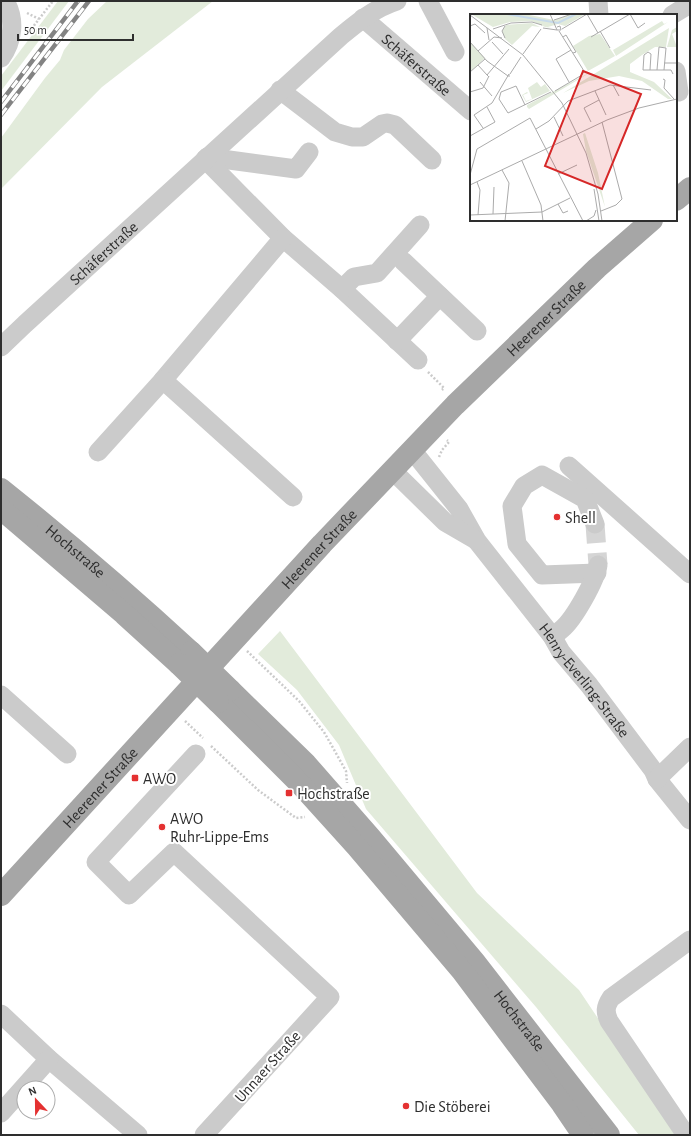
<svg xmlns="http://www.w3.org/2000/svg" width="691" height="1136" viewBox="0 0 691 1136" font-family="'Alegreya Sans',sans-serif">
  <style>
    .green { fill: #e2ebdb }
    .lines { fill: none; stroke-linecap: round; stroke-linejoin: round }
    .minor-tunnel { stroke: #d5d5d5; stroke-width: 19; stroke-dasharray: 19 10; stroke-linecap: butt }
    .path { stroke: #cbcbcb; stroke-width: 2.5; stroke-dasharray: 2 2; stroke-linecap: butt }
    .minor { stroke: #cbcbcb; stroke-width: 19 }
    .major { stroke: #a6a6a6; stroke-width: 22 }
    .rail-casing { stroke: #838383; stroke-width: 4.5 }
    .rail { stroke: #fff; stroke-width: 3; stroke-dasharray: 9; stroke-linecap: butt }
    .major-bridge { stroke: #a6a6a6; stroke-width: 22 }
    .poi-dot { fill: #e43131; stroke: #fff; stroke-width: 1.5 }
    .labels { text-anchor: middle; stroke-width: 4; stroke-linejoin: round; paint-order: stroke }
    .street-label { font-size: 16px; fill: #2e2e2e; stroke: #fff }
    .poi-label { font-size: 16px; fill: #2e2e2e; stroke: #fff; text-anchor: start }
    .inset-river { fill: none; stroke: #c7daeb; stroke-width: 2 }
    .inset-road { fill: none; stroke: #ababab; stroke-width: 1 }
    .view { fill: #d62828; fill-opacity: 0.15; stroke: #d62828; stroke-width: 2 }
    .inset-edge { fill: none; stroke: #2e2e2e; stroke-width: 2 }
  </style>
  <rect width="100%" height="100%" fill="#fff"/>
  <g class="green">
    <polygon points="58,1 69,1 1,91 1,76"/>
    <polygon points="107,1 213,1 102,87 1,189 1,138 45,78 60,60 64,50 88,19"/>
    <polygon points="280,631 477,893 579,990 676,1135 639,1135 536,1007 366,809 339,745 297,690 258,654"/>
  </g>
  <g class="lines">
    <polyline class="minor-tunnel" points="595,524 598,565"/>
    <g class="path">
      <polyline points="27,13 39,19"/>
      <polyline points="29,32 53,1"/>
      <polyline points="428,372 444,388 442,390"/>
      <polyline points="439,457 442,450 449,442 447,440"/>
      <polyline points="247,651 299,701 324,732 346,771 347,783"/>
      <polyline points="185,721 203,738"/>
      <polyline points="211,746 258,790 296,818 305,817"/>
    </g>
    <g class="minor">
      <polyline points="428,1 455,52"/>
      <polyline points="598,1 599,15"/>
      <polyline points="672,15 690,4"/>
      <path id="s1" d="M363 18 471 111"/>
      <path d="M1 58C13 42 16 19 5 1"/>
      <polyline points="676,71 679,92"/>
      <polyline points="280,90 335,132 352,137 363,137 382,124 387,123 395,125 432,160"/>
      <polyline points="207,157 296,169 309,152"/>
      <polyline points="205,159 283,238 342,289 418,360"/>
      <polyline points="283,238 163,380 293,497"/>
      <polyline points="403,261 477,331"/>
      <polyline points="342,289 354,277 377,273 420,225"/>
      <polyline points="397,341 440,296"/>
      <path id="s2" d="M1 347 25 324 341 36C358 22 375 8 397 1"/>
      <path id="s3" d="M412 450 459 509 477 541 552 636 561 652 589 685 653 770 657 779 690 820"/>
      <polyline points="98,452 163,380"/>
      <polyline points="569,466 690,574"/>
      <polyline points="392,470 445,522 476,540"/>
      <polyline points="595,524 585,499 542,475 524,486 512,506 517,544 542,575 597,573"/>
      <path d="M552 636C555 634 559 632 562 629 574 619 596 580 598 565"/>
      <polyline points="1,695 67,754"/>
      <polyline points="196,754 96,862 129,895 174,852 330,997 204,1135"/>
      <polyline points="657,779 690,747"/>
      <polyline points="1,1014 49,1059 138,1135"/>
      <polyline points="1,1113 49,1059"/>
      <path d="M686 1135 609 1021C605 1012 605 1007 611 998L690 940"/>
    </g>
    <g class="major">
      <polyline points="676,200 690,188"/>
      <path id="s4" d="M1 489C66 541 129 595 191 652"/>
      <polyline points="1,509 124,614 179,664"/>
      <path id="s5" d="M230 690 306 764 370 837 474 961 609 1135"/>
      <polyline points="218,702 301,785 357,847 462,971 562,1104 583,1135"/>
      <path id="s6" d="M1 895 322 544 455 405 597 268 652 220"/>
    </g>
    <g class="rail-casing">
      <g id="rail">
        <polyline points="1,102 78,1"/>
        <polyline points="1,115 89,1"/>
      </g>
    </g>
    <use href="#rail" class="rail"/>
    <g class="major-bridge">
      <polyline points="191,652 230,690"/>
      <polyline points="179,664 218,702"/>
    </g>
  </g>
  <g class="poi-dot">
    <circle cx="557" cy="517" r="4"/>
    <rect x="131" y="774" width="8" height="8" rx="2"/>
    <rect x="285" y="789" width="8" height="8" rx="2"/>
    <circle cx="162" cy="827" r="4"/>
    <circle cx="406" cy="1106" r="4"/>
  </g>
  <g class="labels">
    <g class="street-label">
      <text dy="6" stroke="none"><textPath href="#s1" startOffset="71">Schäferstraße</textPath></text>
      <text dy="6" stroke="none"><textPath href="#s2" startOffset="139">Schäferstraße</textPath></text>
      <text dy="6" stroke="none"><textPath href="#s6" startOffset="794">Heerener Straße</textPath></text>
      <text dy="6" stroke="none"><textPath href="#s6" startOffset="470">Heerener Straße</textPath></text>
      <text dy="6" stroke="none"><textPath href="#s4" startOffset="97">Hochstraße</textPath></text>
      <text dy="6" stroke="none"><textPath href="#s3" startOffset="288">Henry-Everling-Straße</textPath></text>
      <text dy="6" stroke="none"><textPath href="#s6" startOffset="146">Heerener Straße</textPath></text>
      <text dy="6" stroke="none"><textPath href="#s5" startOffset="440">Hochstraße</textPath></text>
      <text transform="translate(267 1066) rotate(-48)" y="6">Unnaer Straße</text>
    </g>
    <g class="poi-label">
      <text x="565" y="523">Shell</text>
      <text x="143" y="784">AWO</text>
      <text x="297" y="799">Hochstraße</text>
      <text x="170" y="824">AWO<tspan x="170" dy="18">Ruhr-Lippe-Ems</tspan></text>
      <text x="414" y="1112">Die Stöberei</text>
    </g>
  </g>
  <g transform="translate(470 14)">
    <rect width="207" height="207" fill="#fff"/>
    <path d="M1 0H55L84 6 102 0H115L95 12 88 10 78 13 82 14 75 13 64 8 61 7 40 8 23 13ZM192 7 194 10 198 8 146 42 143 36ZM62 9 70 13 62 12 42 31 35 25 32 17 36 11ZM207 13V17L202 20 207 33H197L202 16ZM199 14 196 33H185L172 41 160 50V58L184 68 202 85H198L172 67 149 62 119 67 93 79ZM130 20 145 42 118 57 103 32 119 22ZM0 28 15 44 0 58ZM121 58 59 95 57 93V91ZM67 68 71 73 75 70 80 77 56 88 52 81 57 78 58 79 53 81 56 87 62 85 58 74ZM115 119 128 159 135 193 116 137 113 120Z" fill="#e2ebdb"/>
    <path class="inset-river" d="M37 0 88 9 106 0"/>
    <path class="inset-road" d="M80 0 87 16H91L90 12 87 13M117 0 128 19M160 0 168 14 175 9M0 1 53 41 92 89 116 139 128 180 132 207M84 6 102 0M0 12 5 10 15 19M17 14 19 26M73 14 87 16M23 15 41 9 62 8 72 11M92 15 117 0M130 17 140 34M93 23 96 21 103 33 106 38 103 39M121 23 160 0M35 24 32 17 35 12M0 28 17 47 38 62M22 28 33 40M8 37 24 23 32 24M53 40 71 15M194 49H207M8 51 17 61M180 56 181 40 178 38 174 41 173 56H201L203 60M187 56 189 33 196 34 194 56M0 58 15 45M40 60 51 43M19 63 17 61 39 35M193 65 195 66 194 74 204 85M10 68 22 82M99 68 86 45 101 36M143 71 149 82M85 77 112 61 114 57 89 17M125 77 136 101M0 78 13 74 19 62M31 78 29 85 38 99 81 78M31 78 46 72 55 91M4 101 22 89 39 60V63M4 101 13 114M84 103 93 122M121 108 114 94 129 86M66 115 79 107 98 87 140 71 181 76M0 122 25 108 17 93M52 147 71 191 73 207M32 156 39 169 35 207M88 160 107 151M0 161 7 135 60 104 113 207M7 168 10 176 8 201M0 171 137 106 169 94 207 85M124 175 129 207M88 190 93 199 98 197M131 197 146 191 152 185 132 108M23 200 24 173M0 201 72 198 100 184M116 207 124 202 126 196"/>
    <path class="view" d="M113 57 171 80 132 175 75 152Z"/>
    <rect width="207" height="207" class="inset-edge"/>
  </g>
  <rect width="691" height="1136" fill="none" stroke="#2e2e2e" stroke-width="4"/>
  <g transform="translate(36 1100) rotate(338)"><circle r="19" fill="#ffffff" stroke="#ababab"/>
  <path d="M0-3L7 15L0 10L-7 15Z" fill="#e43131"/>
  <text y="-6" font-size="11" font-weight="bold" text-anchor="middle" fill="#2e2e2e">N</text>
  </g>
  <path d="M18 34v6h115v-6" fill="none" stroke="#2e2e2e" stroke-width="2"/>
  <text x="24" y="34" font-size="12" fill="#2e2e2e" stroke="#ffffff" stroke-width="3" paint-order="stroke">50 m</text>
</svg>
